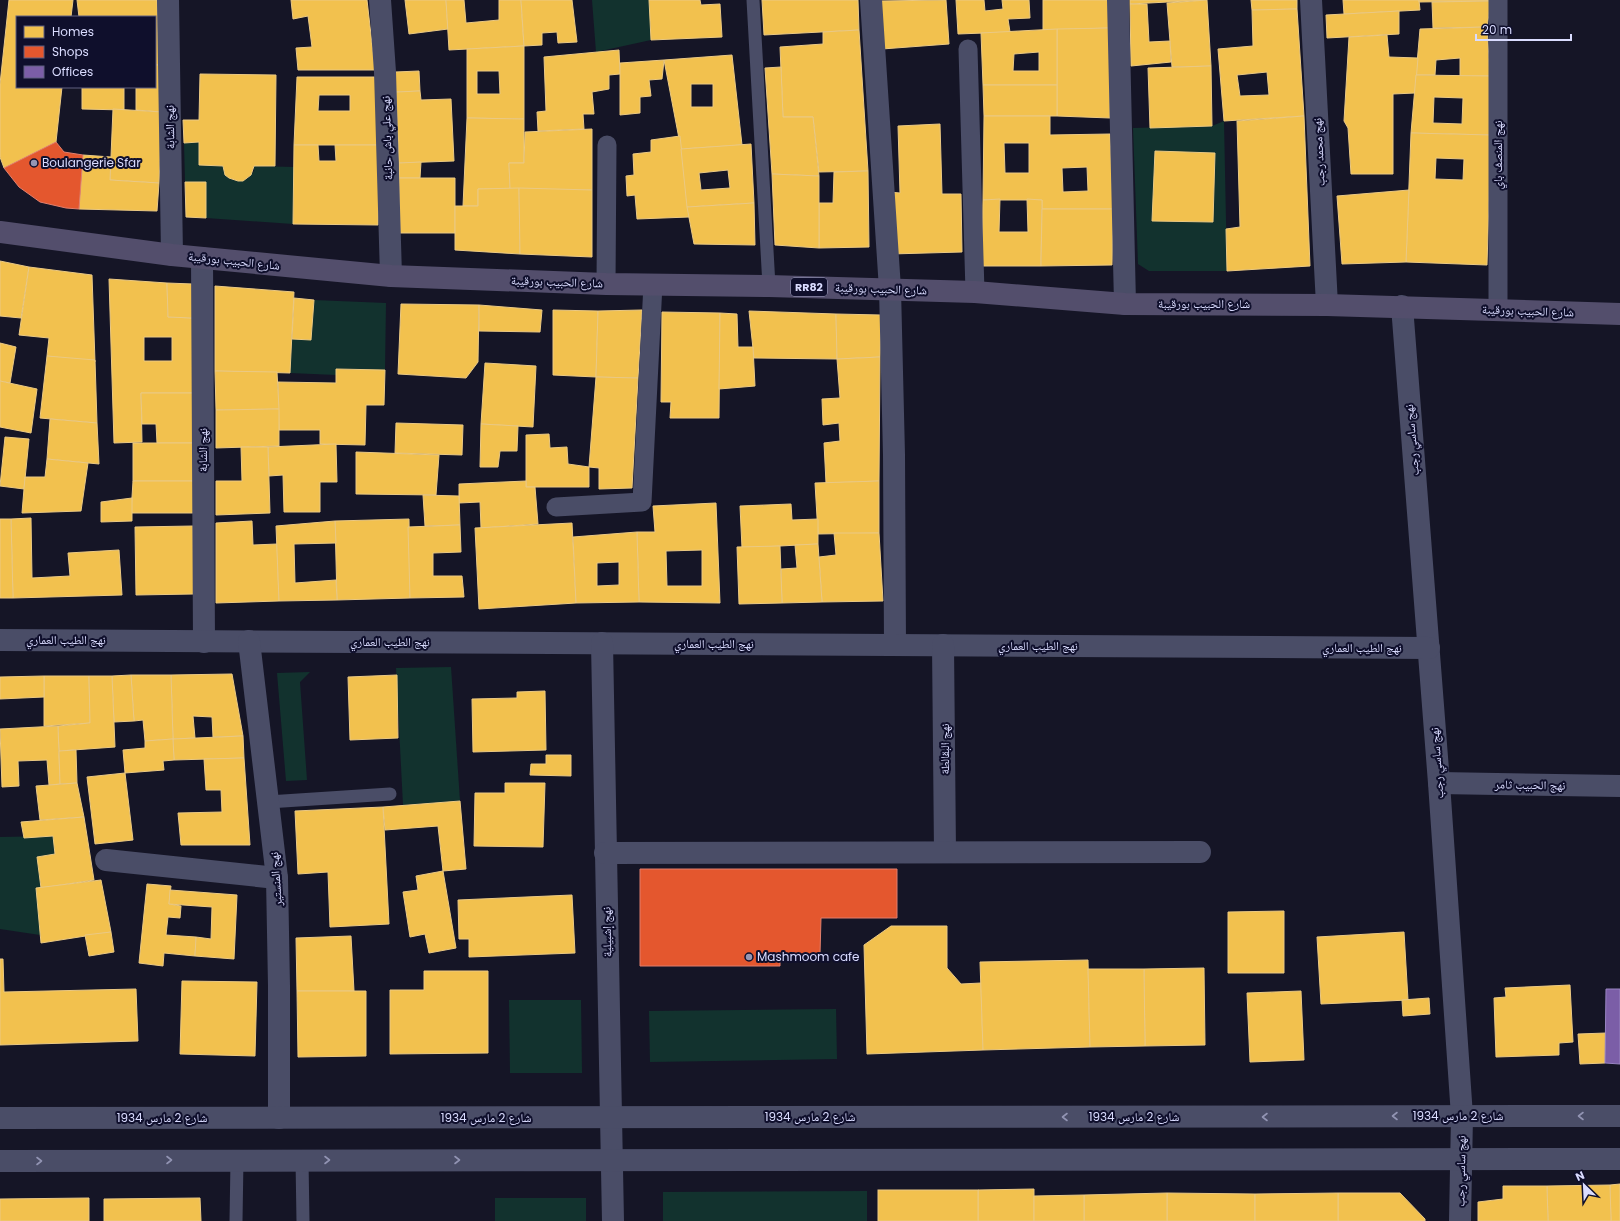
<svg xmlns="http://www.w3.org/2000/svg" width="1620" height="1221" viewBox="0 0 1620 1221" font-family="Poppins,'Noto Naskh Arabic',sans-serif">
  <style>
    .green { fill: #12322e }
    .homes { fill: #f2c14e; stroke: #ebc983; fill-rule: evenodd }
    .shops { fill: #e4572e; stroke: #e17f6d }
    .offices { fill: #7b5ea7; stroke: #9884c1 }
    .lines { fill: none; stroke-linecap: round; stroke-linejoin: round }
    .service { stroke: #4a4d67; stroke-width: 13 }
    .pedestrian { stroke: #4a4d67; stroke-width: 19 }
    .minor { stroke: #4a4d67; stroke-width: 22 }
    .tertiary { stroke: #4a4d67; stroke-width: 22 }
    .primary { stroke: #534e6c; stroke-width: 22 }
    .oneway { stroke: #9294b3 }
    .poi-dot { fill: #9596b3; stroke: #0f0f2c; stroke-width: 1.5 }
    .labels { text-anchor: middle; stroke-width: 4; stroke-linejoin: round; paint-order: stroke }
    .shield { fill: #0f0f2c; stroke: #9d9ec0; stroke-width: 1 }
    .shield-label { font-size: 11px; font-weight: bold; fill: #dadcff }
    .street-label { font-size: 12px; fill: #dadcff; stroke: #0f0f2c }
    .poi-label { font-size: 12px; fill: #dadcff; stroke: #0f0f2c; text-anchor: start }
  </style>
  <rect width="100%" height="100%" fill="#151526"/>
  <g class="green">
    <polygon points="592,0 649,0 651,40 596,52"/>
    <polygon points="1224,121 1227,271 1149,271 1138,264 1133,128 1212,126"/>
    <polygon points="199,142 199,165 223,166 225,175 233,180 247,179 254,171 254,166 294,167 293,224 206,218 206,182 185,182 184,143"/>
    <polygon points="314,300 386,303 385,370 336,369 336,375 290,373 292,339 311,339"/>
    <polygon points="451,667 460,801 403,805 396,668"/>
    <polygon points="310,672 300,682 307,780 286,781 277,673"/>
    <polygon points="53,836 55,854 37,857 41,888 40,935 0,929 0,837"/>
    <polygon points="509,1000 581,1000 582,1073 510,1073"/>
    <polygon points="836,1009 837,1059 650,1062 649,1011"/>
    <polygon points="867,1191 867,1221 663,1221 663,1192"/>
    <rect x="495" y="1198" width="91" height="23"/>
  </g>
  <g class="homes">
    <polygon points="9,0 73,0 71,17 17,17 17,87 62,87 56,142 4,168 0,157 0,84"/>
    <polygon points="77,0 157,0 159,65 155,65 155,17 79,17"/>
    <polygon points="291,0 367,0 375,70 298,70 296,48 312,47 308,16 293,19"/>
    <polygon points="405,0 446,0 448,29 409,34"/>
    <polygon points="446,0 464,0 466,23 499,20 499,0 521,0 524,46 449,50"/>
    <polygon points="521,0 572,0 577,42 558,43 557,32 542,33 542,45 524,46"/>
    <polygon points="649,0 700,0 701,5 720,4 722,37 651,40"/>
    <polygon points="762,0 858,0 859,30 764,35"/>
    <polygon points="946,0 949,44 882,49 879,1"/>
    <polygon points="956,0 984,0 985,11 1003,9 1002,0 1029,0 1030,18 1008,19 1010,32 958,34"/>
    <polygon points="1043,0 1108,0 1109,28 1043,30"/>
    <polygon points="1130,0 1206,0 1130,4"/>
    <polygon points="1207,0 1211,66 1172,67 1167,3"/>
    <polygon points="1251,0 1297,0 1297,9 1252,10"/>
    <polygon points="1343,0 1419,0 1420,10 1344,14"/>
    <polygon points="1419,0 1491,0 1491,1 1419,2"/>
    <polygon points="1491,1 1487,27 1433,28 1432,2"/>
    <polygon points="1130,4 1147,4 1149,42 1170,41 1171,62 1131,66"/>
    <path d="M1297 9 1304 116 1224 121 1218 49 1253 46 1252 10ZM1267 72 1269 95 1240 96 1237 75Z"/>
    <polygon points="1399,11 1399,34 1327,38 1326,15"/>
    <polygon points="1487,27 1490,76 1460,76 1460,58 1436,60 1435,75 1416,75 1420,29"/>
    <polygon points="1109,28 1110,118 1057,116 1057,29"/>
    <path d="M1057 29V85H983L981 33ZM1039 52V71H1013L1014 54Z"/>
    <polygon points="859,30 868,171 819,172 813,117 783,117 780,47 823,44 823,32"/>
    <polygon points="1387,35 1389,57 1418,58 1415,93 1393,94 1393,174 1351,174 1348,128 1344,121 1349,37"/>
    <path d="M524 46V119L467 118V49ZM477 71H499L500 94H477Z"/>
    <polygon points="619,50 620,74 609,75 609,89 592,92 594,114 583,114 584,129 538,131 537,112 546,111 544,57"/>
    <path d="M732 55 742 145 681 149 664 60ZM691 84H713V107H691Z"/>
    <polygon points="664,60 662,79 649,80 651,96 640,97 640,113 620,115 620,63"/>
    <polygon points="155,65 159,65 162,112 136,110 136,87 155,87"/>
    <polygon points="1211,66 1212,126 1150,128 1148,68"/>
    <polygon points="781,67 783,117 813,117 819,176 772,174 765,68"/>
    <polygon points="419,71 420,91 396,92 395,72"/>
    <polygon points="200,74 276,75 275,166 254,166 251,175 243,181 238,181 229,178 225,175 223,166 199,165 199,142 184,143 183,120 199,120"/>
    <path d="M1416 75 1490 76 1491 135 1411 133ZM1434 97 1463 98 1462 124 1433 123Z"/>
    <path d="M297 77H378L380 145H294ZM319 95H350V111H318Z"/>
    <polygon points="983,85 1057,85 1057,116 984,116"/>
    <polygon points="82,87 124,87 124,110 82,109"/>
    <polygon points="420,91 421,100 451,99 454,161 399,163 396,92"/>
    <polygon points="113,109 162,112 159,183 110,180"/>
    <path d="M984 116H1050V135L1110 134 1113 209H1042V200H983ZM1004 143H1029V173H1005ZM1087 167 1088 191 1063 192 1062 168Z"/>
    <polygon points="1304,116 1310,266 1227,271 1226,229 1240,227 1237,121"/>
    <polygon points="467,118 524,119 524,163 509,163 510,189 478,189 478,206 463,206"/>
    <polygon points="940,124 942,194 961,194 962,252 891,254 889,192 900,193 898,126"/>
    <polygon points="592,129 592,190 510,189 509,163 524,163 525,132"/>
    <path d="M1411 133 1491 135 1487 265 1406 262ZM1436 158 1464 159 1463 180 1435 179Z"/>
    <polygon points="680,136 689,217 637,219 635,195 627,196 626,176 634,175 633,154 651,152 651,140"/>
    <path d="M751 144 754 203 687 207 681 149ZM728 170 730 188 701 190 699 173Z"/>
    <polygon points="294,145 318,145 319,161 336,161 335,145 380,145 378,225 293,224"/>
    <polygon points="1155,151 1215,153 1213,222 1152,221"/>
    <polygon points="83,155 111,157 110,180 159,183 157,211 79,209"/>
    <polygon points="421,162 420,178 399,178 399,163"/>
    <polygon points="868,171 869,247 819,248 819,203 833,203 834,172"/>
    <polygon points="772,174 819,176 819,248 775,245"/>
    <polygon points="399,178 455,178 455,233 400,233"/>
    <polygon points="185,182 206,182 206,218 186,217"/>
    <polygon points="519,188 520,254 455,250 455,206 478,206 478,189"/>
    <polygon points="519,188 592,190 592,257 520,254"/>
    <polygon points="1409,190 1406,262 1342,264 1337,196"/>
    <polygon points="1000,199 999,232 1028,232 1027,199 1042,200 1041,266 982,266 983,200"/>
    <polygon points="754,203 755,245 694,244 687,207"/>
    <polygon points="1042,209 1113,209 1112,265 1041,266"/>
    <polygon points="0,261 29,267 21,318 0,316"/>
    <polygon points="29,267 92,275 95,362 47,356 49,338 19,335"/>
    <path d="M109 279 167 283 168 317 193 318 194 393H141L142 442 114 443ZM144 337H172V361H144Z"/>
    <polygon points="167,283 193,284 193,318 168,317"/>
    <polygon points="215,286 294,292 290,373 215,371"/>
    <polygon points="294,298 314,300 311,340 292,339"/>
    <polygon points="401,304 479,305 478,362 466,378 398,374"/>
    <polygon points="479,305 542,310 540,332 479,331"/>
    <polygon points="553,310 598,311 596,377 553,375"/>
    <polygon points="642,310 638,378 596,377 598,311"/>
    <polygon points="749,311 836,314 837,359 754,358"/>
    <polygon points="662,312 720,313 719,418 670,418 671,402 661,402"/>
    <polygon points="720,313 737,314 738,347 753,347 755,386 719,389"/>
    <polygon points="836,314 881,315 880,357 837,359"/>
    <polygon points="0,343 16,347 10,383 0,381"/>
    <polygon points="47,356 95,360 97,423 40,418"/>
    <polygon points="880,357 879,481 826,483 824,443 840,441 839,423 823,425 822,399 840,398 837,359"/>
    <polygon points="485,363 536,366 533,427 481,424"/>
    <polygon points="336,369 385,370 384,405 366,405 365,445 320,444 320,430 279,430 278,382 336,383"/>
    <polygon points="215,371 277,372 279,409 216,410"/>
    <polygon points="596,377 638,378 632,488 599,489 599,468 589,467"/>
    <polygon points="0,381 37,389 31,433 0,427"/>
    <polygon points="141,393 194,393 195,443 157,443 156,424 142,424"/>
    <polygon points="279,409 279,446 216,448 216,410"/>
    <polygon points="50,419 97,423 99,464 47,459"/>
    <polygon points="396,423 463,425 462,455 395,453"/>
    <polygon points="481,424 518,426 517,451 500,451 498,467 480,467"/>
    <polygon points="549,434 550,448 567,447 568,464 589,467 589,487 526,487 526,435"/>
    <polygon points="5,437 29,439 24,489 0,486"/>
    <rect x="133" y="443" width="62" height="38"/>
    <polygon points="336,444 337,482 320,482 320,512 284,512 283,475 269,476 268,447"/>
    <polygon points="241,447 268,447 270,513 216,515 216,481 242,481"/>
    <polygon points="356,452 439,455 436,495 356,494"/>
    <polygon points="47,459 88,463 81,511 22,513 25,477 45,477"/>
    <polygon points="133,481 195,481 194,513 131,513"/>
    <polygon points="526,481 526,487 535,487 538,524 481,528 480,502 459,503 459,484"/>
    <polygon points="879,481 879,533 818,534 815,483"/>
    <polygon points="423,495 459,496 460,525 425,526"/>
    <polygon points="132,498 132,521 101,522 101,502"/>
    <path d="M716 503 720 603 639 602 637 532H655L653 506ZM702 550V586H667L666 551Z"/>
    <polygon points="791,504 792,520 818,519 818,544 742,548 740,506"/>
    <polygon points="31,518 32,578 70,576 68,553 119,550 122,595 13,598 11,519"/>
    <polygon points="0,519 11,519 13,598 0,598"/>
    <polygon points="409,519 410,598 337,600 335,521"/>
    <polygon points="252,521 253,545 277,544 279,601 216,603 216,523"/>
    <polygon points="335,521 336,543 294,544 295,583 336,580 337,600 279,601 276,526"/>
    <polygon points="572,523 576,603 479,609 475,528"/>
    <polygon points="460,525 461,552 433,553 433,576 462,576 464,597 410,598 408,527"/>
    <polygon points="193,526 194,594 136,595 135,527"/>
    <path d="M637 532 639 602 576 603 573 537ZM619 562V585L597 586V563Z"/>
    <polygon points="834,533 879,533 883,601 822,602 819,557 836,555"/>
    <polygon points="818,544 822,602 782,603 781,569 797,568 795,545"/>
    <polygon points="780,546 782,603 739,604 737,547"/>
    <polygon points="232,674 243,736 213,737 212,717 193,716 195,738 173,739 171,675"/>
    <polygon points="131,675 171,675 173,739 145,741 143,720 134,721"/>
    <polygon points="131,675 134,721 114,722 112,676"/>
    <polygon points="397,675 398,738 350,740 348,677"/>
    <polygon points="44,676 89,676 90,723 44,726"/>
    <polygon points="44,676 44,697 0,699 0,677"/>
    <polygon points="89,676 112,676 115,747 59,751 58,726 90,723"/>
    <polygon points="545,691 546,750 473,752 472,699 517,698 517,692"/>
    <polygon points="58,726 60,784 49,785 47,760 18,761 19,786 2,787 0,729"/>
    <polygon points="243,736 244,758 174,760 173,739"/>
    <polygon points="173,739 174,760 163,761 164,770 125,773 123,750 145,748 145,741"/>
    <polygon points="76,750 77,783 60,784 59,751"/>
    <polygon points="546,755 571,755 571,776 530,775 531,764 546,764"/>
    <polygon points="244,758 250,845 181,845 178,813 222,812 221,790 206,790 204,759"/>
    <polygon points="125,773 133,840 95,844 87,777"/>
    <polygon points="77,783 84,817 40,820 36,786"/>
    <polygon points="505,783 545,783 543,847 474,846 475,793 505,793"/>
    <polygon points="460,801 466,869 443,871 438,826 385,830 383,807"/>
    <polygon points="383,807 389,924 330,927 328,872 298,874 295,811"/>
    <polygon points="84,817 94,880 41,888 37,857 55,854 53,836 24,838 21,822"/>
    <polygon points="443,871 456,948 429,953 425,934 410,937 403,892 418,890 416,876"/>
    <polygon points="101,880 111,932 41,943 36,888"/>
    <polygon points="147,884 171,886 169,904 181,906 180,918 168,917 166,935 196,937 195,956 164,953 163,966 139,963"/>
    <polygon points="170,890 237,895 234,959 195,956 196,937 211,939 212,907 169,904"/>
    <polygon points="572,895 575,953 469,957 469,939 459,939 458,900"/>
    <polygon points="1284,911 1284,973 1228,973 1228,912"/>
    <polygon points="891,926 947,926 947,968 961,984 981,983 983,1050 867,1054 864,945"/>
    <polygon points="111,932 114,952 89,956 85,935"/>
    <polygon points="1404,932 1408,1000 1321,1004 1317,937"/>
    <polygon points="351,936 354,991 297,991 296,938"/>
    <polygon points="0,959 3,959 4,992 136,989 138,1041 0,1045"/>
    <polygon points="1088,960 1090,1047 983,1050 980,962"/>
    <polygon points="1204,968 1205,1045 1145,1046 1144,969"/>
    <polygon points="1088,969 1144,969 1145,1046 1090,1047"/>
    <polygon points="424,971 488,971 488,1053 390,1054 390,990 424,990"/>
    <polygon points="182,981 257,982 255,1056 180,1054"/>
    <polygon points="1570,985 1573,1042 1559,1043 1559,1055 1496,1057 1494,998 1506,997 1505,988"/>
    <polygon points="297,991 366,991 366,1056 298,1057"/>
    <polygon points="1301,991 1304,1060 1250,1062 1247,993"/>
    <polygon points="1429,998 1430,1014 1403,1016 1402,1000"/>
    <polygon points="1606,1033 1605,1063 1580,1064 1578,1034"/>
    <polygon points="1620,1184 1620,1221 1611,1221 1610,1185"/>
    <polygon points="1610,1185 1611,1221 1548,1221 1547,1186"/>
    <polygon points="1503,1186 1547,1186 1548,1221 1478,1221 1478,1202 1503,1199"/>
    <polygon points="1034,1189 1034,1221 978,1221 978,1190"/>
    <rect x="878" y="1190" width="100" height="31"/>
    <polygon points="1167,1193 1255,1194 1255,1221 1167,1221"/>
    <polygon points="1167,1193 1167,1221 1084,1221 1084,1195"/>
    <polygon points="1338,1193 1400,1193 1425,1219 1425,1221 1338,1221"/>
    <polygon points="1338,1193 1338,1221 1255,1221 1255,1194"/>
    <polygon points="1084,1195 1084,1221 1034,1221 1034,1196"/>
    <polygon points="89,1198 89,1221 0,1221 0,1199"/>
    <polygon points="200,1198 201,1221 104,1221 104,1199"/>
  </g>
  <g class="shops">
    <polygon points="56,142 64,152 83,155 79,209 66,208 40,202 19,187 4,168"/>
    <polygon points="640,869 897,869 897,918 821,918 820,954 780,954 780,966 640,966"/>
  </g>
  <polygon class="offices" points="1606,989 1620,989 1620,1064 1605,1063"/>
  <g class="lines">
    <g class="service">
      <polyline points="753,0 769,286"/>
      <polyline points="268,802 390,794"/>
      <polyline points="302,1160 303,1221"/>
      <polyline points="236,1221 237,1160"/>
    </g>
    <g class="pedestrian">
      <polyline points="1498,0 1498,310"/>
      <polyline points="968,49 975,292"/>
      <polyline points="606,284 607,145"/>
      <polyline points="556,507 642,502 653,284"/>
    </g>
    <g class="minor">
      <polyline points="168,0 172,255"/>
      <polyline points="380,0 385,72 391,276"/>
      <polyline points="871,0 890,289 894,455 895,645"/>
      <polyline points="1118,0 1125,304"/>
      <polyline points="1311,0 1327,305"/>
      <polyline points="202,258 204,642"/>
      <polyline points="1402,306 1439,783 1462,1116 1460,1221"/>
      <polyline points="0,640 1429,648"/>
      <polyline points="249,641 277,878 279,986 279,1118"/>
      <polyline points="602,643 613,1221"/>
      <polyline points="943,645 945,852"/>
      <polyline points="1439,783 1620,786"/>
      <polyline points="605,853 1200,852"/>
      <polyline points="106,860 277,878"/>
    </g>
    <g class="tertiary">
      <polyline points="0,1118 1620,1116"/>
      <polyline points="0,1161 1620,1159"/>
    </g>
    <polyline class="primary" points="0,232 172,255 391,276 606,284 769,286 975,292 1125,304 1327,305 1620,314"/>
  </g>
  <defs><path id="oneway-chevron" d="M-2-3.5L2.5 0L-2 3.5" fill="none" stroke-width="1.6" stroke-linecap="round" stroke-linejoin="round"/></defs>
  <g class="oneway">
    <use href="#oneway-chevron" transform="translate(1395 1116) rotate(180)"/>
    <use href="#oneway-chevron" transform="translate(1581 1116) rotate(180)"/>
    <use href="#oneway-chevron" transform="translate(1065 1117) rotate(180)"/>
    <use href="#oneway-chevron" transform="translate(1265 1117) rotate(180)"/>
    <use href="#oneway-chevron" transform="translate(169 1160)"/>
    <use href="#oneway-chevron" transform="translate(327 1160)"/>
    <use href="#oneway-chevron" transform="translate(457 1160)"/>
    <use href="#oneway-chevron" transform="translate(39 1161)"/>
  </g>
  <g class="poi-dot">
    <circle cx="34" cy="163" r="4"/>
    <circle cx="749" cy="957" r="4"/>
  </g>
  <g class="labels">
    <rect class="shield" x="791" y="278" width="36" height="18" rx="3"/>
    <g class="shield-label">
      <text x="809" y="291">RR82</text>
    </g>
    <g class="street-label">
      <text transform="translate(170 127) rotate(-91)" y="4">نهج الشابة</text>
      <text transform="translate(387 138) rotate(-92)" y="4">نهج علي باش حانبة</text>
      <text transform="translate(1319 152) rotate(-93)" y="4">نهج محمد رجب</text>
      <text transform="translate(1498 155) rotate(-90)" y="4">نهج المنصف باي</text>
      <text transform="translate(234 261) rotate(6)" y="4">شارع الحبيب بورقيبة</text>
      <text transform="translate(557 282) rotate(2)" y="4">شارع الحبيب بورقيبة</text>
      <text transform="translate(881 289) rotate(2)" y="4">شارع الحبيب بورقيبة</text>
      <text x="1204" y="308">شارع الحبيب بورقيبة</text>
      <text transform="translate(1528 311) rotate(2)" y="4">شارع الحبيب بورقيبة</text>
      <text transform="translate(1412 440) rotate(-95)" y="4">نهج ساسي رجب</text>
      <text transform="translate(203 450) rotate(-90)" y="4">نهج الشابة</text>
      <text x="66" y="644">نهج الطيب العماري</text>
      <text x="390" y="646">نهج الطيب العماري</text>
      <text x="714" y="648">نهج الطيب العماري</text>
      <text x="1038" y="650">نهج الطيب العماري</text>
      <text x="1362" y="652">نهج الطيب العماري</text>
      <text transform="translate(945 749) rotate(-90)" y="4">نهج البقالطة</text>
      <text transform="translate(1437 763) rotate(-94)" y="4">نهج ساسي رجب</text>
      <text transform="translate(1530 785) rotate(1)" y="4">نهج الحبيب ثامر</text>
      <text transform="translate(276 879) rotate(-94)" y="4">نهج المنستير</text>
      <text transform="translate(607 932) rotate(-91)" y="4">نهج إشبيلية</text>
      <text x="1458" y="1120">شارع 2 مارس 1934</text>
      <text x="810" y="1121">شارع 2 مارس 1934</text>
      <text x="1134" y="1121">شارع 2 مارس 1934</text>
      <text x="162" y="1122">شارع 2 مارس 1934</text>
      <text x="486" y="1122">شارع 2 مارس 1934</text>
      <text transform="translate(1461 1171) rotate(-89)" y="4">نهج ساسي رجب</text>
    </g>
    <g class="poi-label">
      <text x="42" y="167">Boulangerie Sfar</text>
      <text x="757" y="961">Mashmoom cafe</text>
    </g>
  </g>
  <rect x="16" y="16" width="140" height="72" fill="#0f0f2c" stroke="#606180"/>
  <rect x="24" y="26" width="20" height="12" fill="#f2c14e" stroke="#606180"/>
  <text x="52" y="36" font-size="12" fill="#dadcff">Homes</text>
  <rect x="24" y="46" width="20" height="12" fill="#e4572e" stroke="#606180"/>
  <text x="52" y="56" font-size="12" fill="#dadcff">Shops</text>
  <rect x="24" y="66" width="20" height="12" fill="#7b5ea7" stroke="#606180"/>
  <text x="52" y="76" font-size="12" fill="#dadcff">Offices</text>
  <g transform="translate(1584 1185) rotate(336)" stroke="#0f0f2c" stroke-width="3" paint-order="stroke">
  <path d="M0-3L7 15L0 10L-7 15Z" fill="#dadcff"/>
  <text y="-6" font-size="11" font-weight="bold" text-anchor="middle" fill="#dadcff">N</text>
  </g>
  <path d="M1476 34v6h95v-6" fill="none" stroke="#dadcff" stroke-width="2"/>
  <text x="1482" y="34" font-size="12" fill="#dadcff" stroke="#0f0f2c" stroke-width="3" paint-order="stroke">20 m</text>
</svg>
